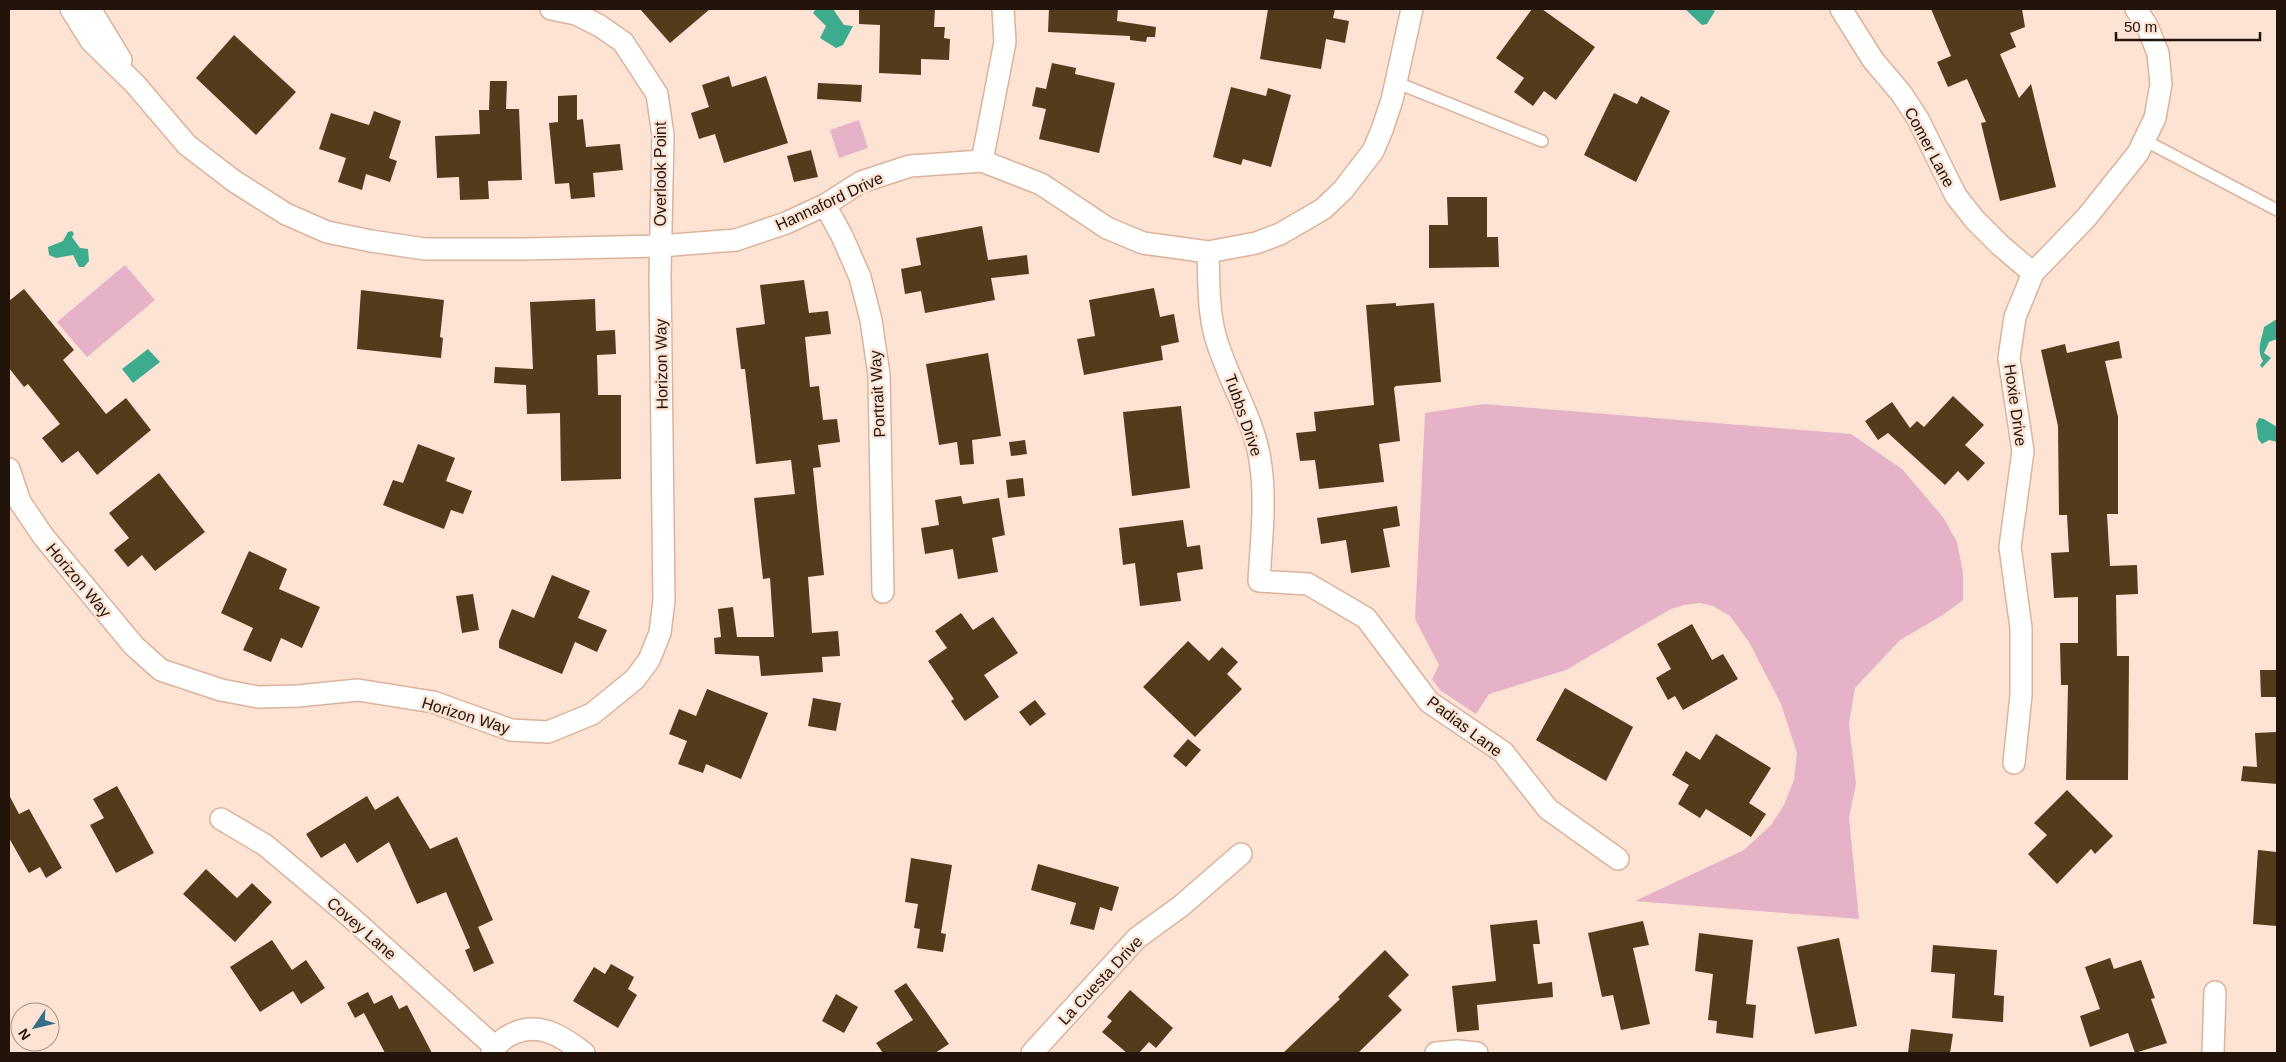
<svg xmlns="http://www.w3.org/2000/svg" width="2286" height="1062" viewBox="0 0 2286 1062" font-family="Helvetica,sans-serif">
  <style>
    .green { fill: #e6b2c8 }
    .water { fill: #3dac8e }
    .building { fill: #533b1b }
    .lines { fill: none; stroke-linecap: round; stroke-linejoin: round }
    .service-casing { stroke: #dcb29b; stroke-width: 14 }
    .minor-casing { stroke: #dcb29b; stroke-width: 24 }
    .service { stroke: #fff; stroke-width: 11 }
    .minor { stroke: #fff; stroke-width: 21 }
    .labels { text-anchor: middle; stroke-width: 5; stroke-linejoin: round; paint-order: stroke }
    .street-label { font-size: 16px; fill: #22130b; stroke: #fde3d4 }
  </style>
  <rect width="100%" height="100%" fill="#fde3d4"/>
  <g class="green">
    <polygon points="859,120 868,148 839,158 830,130"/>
    <polygon points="125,265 155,300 87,357 57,322"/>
    <polygon points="1484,404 1851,434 1902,469 1943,517 1957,542 1963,572 1963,600 1943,615 1900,640 1855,688 1849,724 1856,784 1849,817 1859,919 1635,901 1744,850 1771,825 1784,805 1794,780 1797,753 1781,704 1749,642 1730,616 1713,606 1700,603 1684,605 1671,609 1566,670 1489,694 1476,714 1440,690 1432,679 1439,665 1415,619 1425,413"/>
  </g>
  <g class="water">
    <polygon points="816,9 833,9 844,25 853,26 843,45 836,48 820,38 826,26 813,13"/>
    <polygon points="1685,9 1710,9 1715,11 1707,24 1702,25"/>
    <polygon points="72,231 74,234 72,237 80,248 88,249 89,261 84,267 79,267 73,255 56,258 49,255 48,247 63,241 68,232"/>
    <path d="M2277 319V339L2269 342 2264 353 2271 358 2262 368 2260 365 2263 361C2256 349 2262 339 2264 327Z"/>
    <polygon points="148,349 160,362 133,383 122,369"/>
    <polygon points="2259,418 2264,419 2277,427 2277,442 2269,440 2262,444 2258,439 2256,424"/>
  </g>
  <g class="building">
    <polygon points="640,9 710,9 670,43"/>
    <polygon points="859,9 935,9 934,27 945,27 944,38 950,39 949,60 921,59 921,75 879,73 880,25 859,24"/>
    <polygon points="1049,9 1118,9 1117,21 1156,27 1155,37 1147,37 1146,42 1130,40 1130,36 1048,32"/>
    <polygon points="1268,9 1335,9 1333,18 1349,21 1345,43 1326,39 1321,69 1260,59"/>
    <polygon points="1532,9 1542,9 1595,47 1556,100 1544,91 1533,106 1514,92 1524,78 1496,58"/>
    <polygon points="1931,9 2022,9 2025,27 2010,33 2016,47 2000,54 2019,98 2031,84 2056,187 2000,201 1981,123 1986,122 1967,79 1948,87 1937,62 1951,56"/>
    <polygon points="234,35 296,92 256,135 196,78"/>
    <polygon points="1052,63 1076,68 1075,74 1115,83 1099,153 1039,139 1046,109 1032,106 1036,87 1046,89"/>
    <polygon points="729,76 732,87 766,76 788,143 724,163 715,134 699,139 691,113 709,107 702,85"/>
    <polygon points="490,81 507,81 506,109 519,109 522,180 488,181 489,199 460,200 459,177 437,178 435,136 480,134 479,110 489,110"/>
    <polygon points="818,83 862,85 861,102 817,99"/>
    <polygon points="1231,87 1266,96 1268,88 1291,95 1271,167 1243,159 1241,165 1213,157"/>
    <polygon points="1614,93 1637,104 1641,96 1670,111 1636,182 1584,155"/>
    <polygon points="577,95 577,120 583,119 586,147 620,144 623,170 593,173 595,197 571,199 569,183 555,184 549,123 558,122 558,96"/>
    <polygon points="374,111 401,121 389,158 397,161 390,182 366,174 362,190 338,182 346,158 319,149 331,113 369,125"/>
    <polygon points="811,150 818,177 794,182 787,156"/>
    <polygon points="1447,197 1487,197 1487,237 1498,237 1499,267 1429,268 1429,225 1448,225"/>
    <polygon points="982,226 988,260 1027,255 1029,274 991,278 995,300 925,313 921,291 905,294 901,269 921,265 916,238"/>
    <polygon points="804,280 809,313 828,311 831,334 805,337 810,387 819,386 823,420 837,419 840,442 818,445 821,467 813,468 824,575 808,577 812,633 838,631 840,656 822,657 823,672 761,676 759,656 715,654 714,638 721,637 718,609 733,607 737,637 774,637 770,578 763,579 754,498 795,494 791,460 756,464 745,369 741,369 736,328 765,324 760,285"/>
    <polygon points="1154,288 1160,317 1174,314 1179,342 1161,346 1163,360 1084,375 1077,339 1095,336 1089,300"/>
    <polygon points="24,289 74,350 63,360 106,414 126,398 151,430 97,475 78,451 62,463 42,438 60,424 28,384 24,387 9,368 9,301"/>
    <polygon points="361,290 444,300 440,337 443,338 441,358 357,349"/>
    <polygon points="595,299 596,331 615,330 616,354 597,355 598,395 621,395 621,479 561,481 560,413 527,414 526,385 494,383 495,367 533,369 530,302"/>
    <polygon points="1396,303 1396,306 1434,303 1441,382 1396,386 1394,388 1400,441 1379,444 1384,482 1319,489 1315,460 1300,461 1296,433 1316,431 1314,412 1374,405 1366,305"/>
    <polygon points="2119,341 2122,358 2105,361 2118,417 2118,514 2107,514 2110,566 2137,565 2138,594 2116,595 2117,656 2129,656 2128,780 2066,780 2068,685 2061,685 2060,643 2078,643 2078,597 2054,598 2051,553 2069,552 2067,515 2059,515 2058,426 2041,350 2065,344 2067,353"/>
    <polygon points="988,353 1001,436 972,440 974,464 960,465 957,442 939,445 926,364"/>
    <polygon points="1953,396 1984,425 1965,445 1985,463 1968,481 1958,471 1945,485 1888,433 1878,440 1865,421 1892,402 1910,428 1917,421 1924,427"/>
    <polygon points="1181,406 1190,488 1132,496 1123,412"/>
    <polygon points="1025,440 1027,454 1011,456 1009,442"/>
    <polygon points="418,444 455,458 446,481 472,491 463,514 451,510 444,529 383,505 393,480 403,483"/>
    <polygon points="159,473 205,532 155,571 142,555 128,567 114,550 129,538 109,513"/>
    <polygon points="1023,478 1025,496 1008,498 1006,480"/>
    <polygon points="961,496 963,504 999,498 1005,535 992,538 998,572 958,579 953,549 925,554 921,528 939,525 935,500"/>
    <polygon points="1397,506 1400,526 1383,529 1390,567 1351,573 1346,540 1321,544 1317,518"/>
    <polygon points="1183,520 1187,547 1200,545 1203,569 1177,573 1181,601 1140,606 1135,563 1123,565 1119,528"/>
    <polygon points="249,551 287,569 279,589 320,607 302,648 281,638 271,662 243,650 253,628 221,613"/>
    <polygon points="552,575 590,591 578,618 607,630 597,652 575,642 562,674 499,648 499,641 512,609 534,618"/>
    <polygon points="473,594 479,630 462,633 456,596"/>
    <polygon points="961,613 973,630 993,617 1018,653 984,675 999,697 965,721 951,701 954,699 928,661 947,648 935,631"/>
    <polygon points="1692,624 1712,660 1723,654 1738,679 1683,710 1675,696 1668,700 1656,678 1671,669 1657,644"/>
    <polygon points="1188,641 1209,661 1222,647 1238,662 1227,674 1242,689 1195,737 1143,687"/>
    <polygon points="2260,670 2277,670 2277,697 2261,697"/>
    <polygon points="1565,688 1633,727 1606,781 1536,740"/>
    <polygon points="707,689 768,713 741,779 706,764 703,773 678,764 687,741 669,734 679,709 696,716"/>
    <polygon points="813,698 841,703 836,731 808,726"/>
    <polygon points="1035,700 1046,714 1030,726 1019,712"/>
    <polygon points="2277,732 2277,784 2241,781 2243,766 2257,767 2255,733"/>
    <polygon points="1716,734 1771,768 1749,803 1766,814 1751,837 1706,809 1700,818 1678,804 1689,785 1672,775 1686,751 1700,760"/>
    <polygon points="1188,739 1201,750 1186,767 1173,756"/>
    <polygon points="117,786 154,853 116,873 90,825 104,818 93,799"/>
    <polygon points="2067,790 2113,836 2095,854 2091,849 2057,884 2028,854 2047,835 2034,823"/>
    <polygon points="9,795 19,814 29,809 62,868 46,878 40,867 29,873 9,838"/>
    <polygon points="367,796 375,810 398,796 430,849 457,837 493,920 478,927 494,963 474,972 465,950 470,948 446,892 417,904 389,842 357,863 345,843 321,858 306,834"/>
    <polygon points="2258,850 2277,852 2277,926 2253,924"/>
    <polygon points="911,858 952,865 941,933 946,934 943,952 917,948 920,929 914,928 918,904 905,902"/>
    <polygon points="1038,864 1119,887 1112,911 1100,907 1094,930 1070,924 1076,903 1031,890"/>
    <polygon points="206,869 237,898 252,883 272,902 235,942 183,894"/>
    <polygon points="1537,920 1540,944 1533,944 1538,984 1552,982 1553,997 1477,1005 1479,1030 1457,1032 1452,986 1496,981 1490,925"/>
    <polygon points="1643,921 1649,945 1633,948 1650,1024 1621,1030 1613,995 1602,997 1588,933"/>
    <polygon points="1699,933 1753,940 1746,1004 1756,1005 1753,1038 1716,1033 1717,1021 1708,1020 1713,974 1695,971"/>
    <polygon points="1839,938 1857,1026 1815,1034 1797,947"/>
    <polygon points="272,940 292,970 306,960 325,988 301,1004 293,991 260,1012 230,967"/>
    <polygon points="1933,945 1997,950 1994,995 2004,996 2003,1022 1952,1018 1955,974 1931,972"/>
    <polygon points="1385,950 1409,975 1388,996 1402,1010 1358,1053 1283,1053 1340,999 1338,997"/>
    <polygon points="2110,958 2114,969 2141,960 2155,998 2151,999 2167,1043 2135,1053 2128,1033 2090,1047 2080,1016 2100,1009 2085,967"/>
    <polygon points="611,964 634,977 628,989 637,995 618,1028 573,1001 594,967 605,974"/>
    <polygon points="906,983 949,1044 935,1053 883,1053 876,1043 913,1020 894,991"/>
    <polygon points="1130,990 1173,1028 1156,1048 1149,1042 1139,1053 1127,1053 1102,1032 1112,1021 1107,1017"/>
    <polygon points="368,992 374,1004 392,995 399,1009 407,1005 432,1053 385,1053 364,1013 355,1018 347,1003"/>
    <polygon points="836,994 858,1007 844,1033 822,1021"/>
    <polygon points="1911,1029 1953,1034 1950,1053 1908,1053"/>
  </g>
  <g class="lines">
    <g class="service-casing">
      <g id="service">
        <polyline points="1395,82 1542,141"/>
        <polyline points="2144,140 2277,210"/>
      </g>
    </g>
    <g class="minor-casing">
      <g id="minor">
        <polyline points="71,9 91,41 135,84 187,145 234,181 286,214 327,232 371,241 425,249 525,249 660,246 736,240 786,223 825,205 861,182 910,166 982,161 1041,184 1107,228 1143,243 1208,252 1256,243 1280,234 1323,209 1343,190 1373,151 1382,130 1392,100 1412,9"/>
        <polyline points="90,9 121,60"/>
        <polyline points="1841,9 1873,60 1901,93 1918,119 1956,196 1975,220 2000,245 2033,273"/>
        <polyline points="982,161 1005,42 1003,9"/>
        <polyline points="825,205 842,236 860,277 871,320 879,375 883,592"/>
        <path d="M1208 252C1209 279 1208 309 1215 335 1227 380 1256 420 1261 467 1266 504 1261 543 1259 581L1308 584 1366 618 1429 702 1503 752 1548 809 1618 859"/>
        <polyline points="9,469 20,502 43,536 134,646 161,670 221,690 258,697 298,696 358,690 433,702 511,730 548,732 592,714 635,679 649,660 660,633 664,600 660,276 663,135 657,94 623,42 600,26 576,14 551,9"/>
        <polyline points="2014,763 2021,695 2021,628 2010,547 2023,451 2009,358 2015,317 2033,273 2086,218 2138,153 2155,118 2161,84 2158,53 2147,26 2136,9"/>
        <polyline points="221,819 265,845 346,913 495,1047"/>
        <path d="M492 1053C496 1045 503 1038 512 1034 539 1021 562 1036 584 1053"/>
        <polyline points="1032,1053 1137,938 1181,906 1241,854"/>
        <polyline points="1436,1053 1457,1051 1477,1053"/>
        <polyline points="2213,1053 2215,992"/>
      </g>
    </g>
    <use href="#service" class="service"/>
    <use href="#minor" class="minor"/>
  </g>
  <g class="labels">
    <g class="street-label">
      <text transform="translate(1930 147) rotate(62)" y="6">Comer Lane</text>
      <text transform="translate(660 174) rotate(-90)" y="6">Overlook Point</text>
      <text transform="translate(829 201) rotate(-25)" y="6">Hannaford Drive</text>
      <text transform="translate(661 364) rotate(-91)" y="6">Horizon Way</text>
      <text transform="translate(877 394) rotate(-93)" y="6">Portrait Way</text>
      <text transform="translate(2016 405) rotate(82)" y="6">Hoxie Drive</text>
      <text transform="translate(1244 415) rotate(71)" y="6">Tubbs Drive</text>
      <text transform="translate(79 580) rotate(50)" y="6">Horizon Way</text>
      <text transform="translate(466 715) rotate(17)" y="6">Horizon Way</text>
      <text transform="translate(1465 726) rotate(37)" y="6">Padias Lane</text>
      <text transform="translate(362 928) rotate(41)" y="6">Covey Lane</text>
      <text transform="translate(1100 980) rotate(-47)" y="6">La Cuesta Drive</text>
    </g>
  </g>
  <rect width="2286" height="1062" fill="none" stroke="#22130b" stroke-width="20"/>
  <g transform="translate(35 1027) rotate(235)"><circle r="24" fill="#fde3d4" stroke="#a59084"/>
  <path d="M0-4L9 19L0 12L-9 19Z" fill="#366e88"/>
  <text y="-8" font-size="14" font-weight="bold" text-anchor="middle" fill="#22130b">N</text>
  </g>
  <path d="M2116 32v8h144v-8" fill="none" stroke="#22130b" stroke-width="2.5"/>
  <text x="2124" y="32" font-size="15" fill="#22130b" stroke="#fde3d4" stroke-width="4" paint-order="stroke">50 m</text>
</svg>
